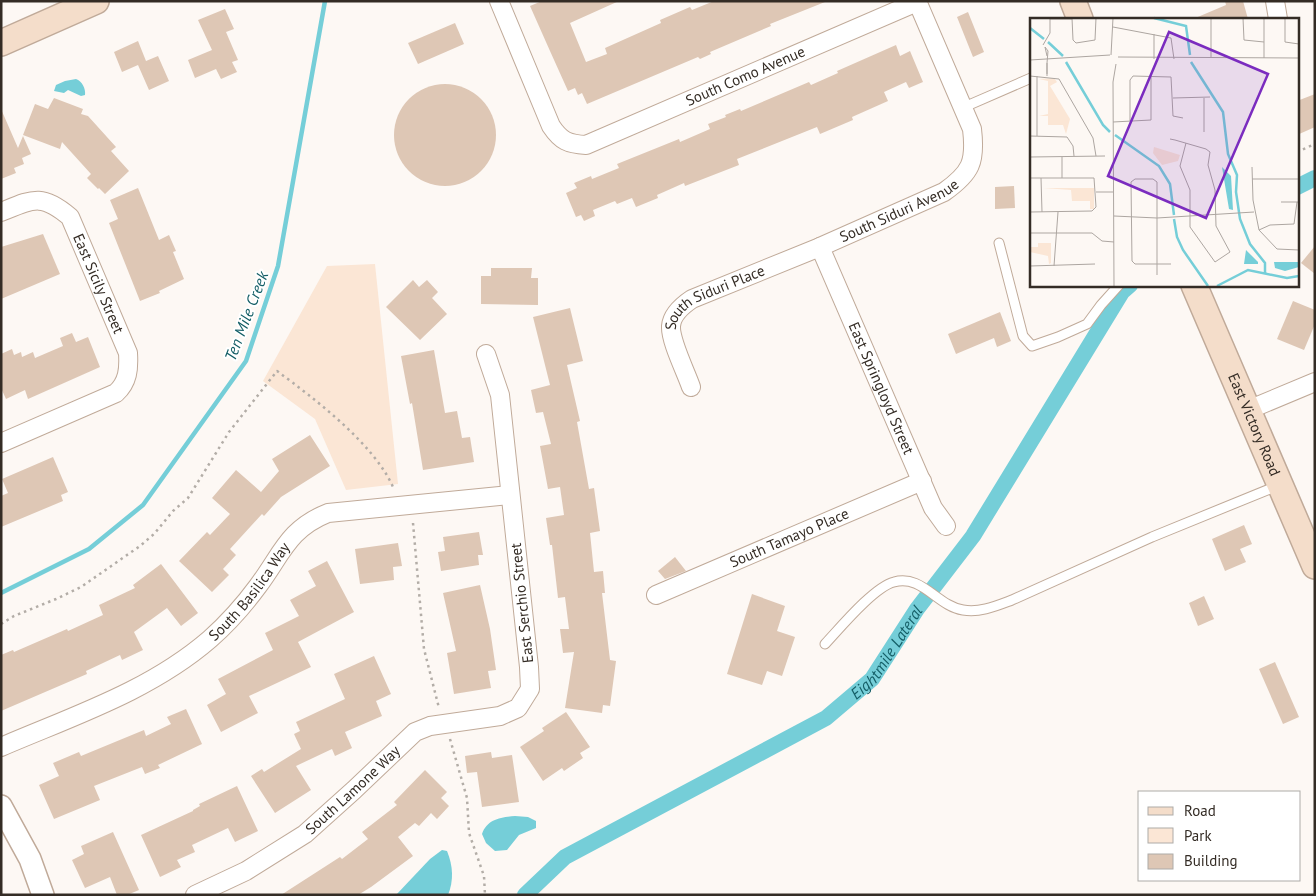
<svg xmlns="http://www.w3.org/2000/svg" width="1316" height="896" viewBox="0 0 1316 896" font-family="'PT Sans',sans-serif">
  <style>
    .green { fill: #fbe6d5 }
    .water { fill: #75ced8 }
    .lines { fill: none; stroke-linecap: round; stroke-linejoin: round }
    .stream { stroke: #75ced8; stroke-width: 4.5 }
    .canal { stroke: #75ced8; stroke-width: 16 }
    .building { fill: #dec7b5 }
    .service-casing { stroke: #c0aa99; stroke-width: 11 }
    .minor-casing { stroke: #c0aa99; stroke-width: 20 }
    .tertiary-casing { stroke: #c0aa99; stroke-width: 24 }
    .secondary-casing { stroke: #c0aa99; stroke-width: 28 }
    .path { stroke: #b3ada7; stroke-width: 2.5; stroke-dasharray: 2.5 4; stroke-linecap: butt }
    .service { stroke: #fff; stroke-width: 9 }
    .minor { stroke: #fff; stroke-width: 18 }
    .tertiary { stroke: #fff; stroke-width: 21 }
    .secondary { stroke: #f4ddca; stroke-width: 25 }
    .labels { text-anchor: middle; stroke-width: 4; stroke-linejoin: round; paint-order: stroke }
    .street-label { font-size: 15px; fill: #342c25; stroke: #fff }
    .water-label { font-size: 16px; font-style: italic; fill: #155f67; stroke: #fff }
    .inset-river { fill: none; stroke: #75ced8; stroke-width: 2.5 }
    .inset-road { fill: none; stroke: #ada6a1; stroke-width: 1 }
    .view { fill: #7b2cbf; fill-opacity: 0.15; stroke: #7b2cbf; stroke-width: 2.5 }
    .inset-edge { fill: none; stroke: #342c25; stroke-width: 2.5 }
  </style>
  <rect width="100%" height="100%" fill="#fdf8f4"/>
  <polygon class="green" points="375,264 398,484 346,490 315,419 263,381 327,266"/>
  <g class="water">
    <path d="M76 79C82 81 86 89 85 95L81 96 68 90 64 93 54 91 56 85 65 81Z"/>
    <path d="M515 816 528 817 536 821V828L519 835 507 850 495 851 486 843 482 834C487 819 501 817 515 816Z"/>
    <path d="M442 850 447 851C453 866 454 880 448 895H396L430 859Z"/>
  </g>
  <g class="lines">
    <polyline class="stream" points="1,593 89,549 143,505 246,361 278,266 325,1"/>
    <g class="canal">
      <polyline points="1297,187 1315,178"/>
      <path id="s1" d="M525 895 565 857 826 718 872 679 917 609 973 536 1122 292 1130 285"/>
    </g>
  </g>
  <g class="building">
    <polygon points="542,1 619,1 570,23 586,62 607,54 605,48 661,23 660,20 690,7 692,10 714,1 825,2 770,24 771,26 710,52 711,54 700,59 698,57 587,104 582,93 578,95 575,88 568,91 550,51 530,6"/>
    <polygon points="1225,1 1243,1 1248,19 1193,19 1226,5"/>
    <polygon points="225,9 234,29 226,32 238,60 232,62 237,72 221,79 216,69 195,78 188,60 212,50 198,20"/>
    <polygon points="968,12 984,52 973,57 957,17"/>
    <polygon points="455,23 464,44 418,64 408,43"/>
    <polygon points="138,41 146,61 158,56 169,81 149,90 138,65 122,72 114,52"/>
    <polygon points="896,45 900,56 910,51 923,82 909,88 906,82 884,92 888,101 852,117 853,120 820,134 817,127 737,159 739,165 685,186 684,183 657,195 658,198 636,207 632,198 617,204 615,201 593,210 595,216 584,221 581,215 576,217 566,193 577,188 574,183 591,176 592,179 619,168 617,164 679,139 680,142 710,129 708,124 726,117 725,115 740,109 741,111 809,82 811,85 838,73 837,71"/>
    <circle cx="445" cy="135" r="51"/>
    <polygon points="1315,94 1315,127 1297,135 1297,101"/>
    <polygon points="54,98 83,109 81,114 88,116 116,147 111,151 129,171 105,194 99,188 98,189 87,178 91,174 62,142 60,149 23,135 35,104 48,109"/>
    <polygon points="1,109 18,148 23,136 31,154 22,158 24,164 14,168 16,173 1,179"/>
    <polygon points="1014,186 1015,208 995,209 995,187"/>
    <polygon points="138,188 159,240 169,235 176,251 173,252 184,279 159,291 160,293 140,301 109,223 118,219 110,200"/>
    <polygon points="43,234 60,274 1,299 1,247"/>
    <polygon points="1315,246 1315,274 1301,263"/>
    <polygon points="491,268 532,268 531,278 538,278 538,305 481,304 481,276 491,276"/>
    <polygon points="413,280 419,287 427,280 438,292 432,298 447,314 420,340 386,307"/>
    <polygon points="1293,301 1315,310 1315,324 1304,350 1277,339"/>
    <polygon points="570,308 583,361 567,365 580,421 577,422 589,489 594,488 600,531 590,533 594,572 603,571 605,593 602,593 610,660 616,661 610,706 603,705 602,713 565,708 574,652 563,653 560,629 569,629 565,597 558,598 552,545 550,545 546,518 564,515 560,487 548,489 540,446 551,444 543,412 536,413 531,390 550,385 533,317"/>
    <polygon points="1000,312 1011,341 997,347 994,338 956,354 948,334"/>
    <polygon points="72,333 76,342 88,337 100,367 28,399 25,390 6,399 1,388 1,354 12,349 14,355 21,352 22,357 33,352 35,358 63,346 60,338"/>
    <polygon points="434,350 445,413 457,411 462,438 470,437 474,462 423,470 412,403 410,404 401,356"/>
    <polygon points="310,435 330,466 281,497 264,516 262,514 230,549 236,555 223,569 229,575 212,592 179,561 207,532 210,535 230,514 212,498 236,470 261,492 279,471 272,459"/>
    <polygon points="53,457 68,492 61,495 63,501 1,527 1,496 8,493 2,479"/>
    <polygon points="1244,525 1252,544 1240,549 1246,562 1225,571 1212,539"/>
    <polygon points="479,532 483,555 478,555 479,565 441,571 438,552 445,551 443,537"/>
    <polygon points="398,543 402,566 393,567 394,580 360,584 355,549"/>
    <polygon points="675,557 686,571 665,579 658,571"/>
    <polygon points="327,561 354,612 298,642 311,667 249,696 258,713 221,732 207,705 226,694 218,679 273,650 265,633 299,616 290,600 316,586 308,571"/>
    <polygon points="161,564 198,613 181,626 167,608 134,632 143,650 122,660 120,655 86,671 87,674 1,711 1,655 13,650 14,652 67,629 68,631 103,615 99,605 135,588 133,585"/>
    <polygon points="480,585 490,629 496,670 488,671 491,688 454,694 447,653 456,651 443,593"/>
    <polygon points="752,594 785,606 777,631 795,637 782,676 767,671 762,685 727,674"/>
    <polygon points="1204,596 1214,619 1198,626 1189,603"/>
    <polygon points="374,656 391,694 376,701 382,716 345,732 352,748 335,756 332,749 296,766 311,790 275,813 251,776 262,769 264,772 301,749 294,734 300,731 296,722 345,699 334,674"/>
    <polygon points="1275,662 1299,717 1283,724 1259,669"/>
    <polygon points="186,709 202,744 158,765 160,768 145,774 142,767 94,786 100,800 54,819 39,785 59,776 53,763 79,752 81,756 144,730 146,736 171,724 167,717"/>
    <polygon points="566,712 590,747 580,753 583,758 564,771 562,768 543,781 520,747 544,731 542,728"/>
    <polygon points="491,752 492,758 512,755 519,802 482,807 477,772 467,773 465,756"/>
    <polygon points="425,770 447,792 441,798 449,806 437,819 431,813 419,826 415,823 398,837 413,856 371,887 358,895 281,895 340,857 342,859 368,839 362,832 397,805 394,802"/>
    <polygon points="237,786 258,831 235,842 228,828 192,845 195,852 177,860 181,867 160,877 141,835 193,811 193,810 200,806 199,804"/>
    <polygon points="113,832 139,890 127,895 117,895 110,877 85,888 72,860 84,854 81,846"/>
  </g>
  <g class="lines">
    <g class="service-casing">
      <g id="service">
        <polyline points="962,108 1031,78"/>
        <polyline points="999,243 1023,336 1032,346 1058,337 1087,324 1101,305 1119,285"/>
        <path d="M825 644C840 628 874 587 894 582 922 574 937 606 963 610 980 613 996 606 1012 600L1152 537 1277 486"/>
      </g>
    </g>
    <g class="minor-casing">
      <g id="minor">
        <path id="s2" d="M499 1 551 126C561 141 568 144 586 145L917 2"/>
        <polyline points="1275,1 1278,19"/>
        <path id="s3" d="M1 212C33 199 42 193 70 217L128 353C129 369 128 382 116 393L1 443"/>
        <path id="s4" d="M820 247 933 508 946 526"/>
        <path id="s5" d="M691 387C686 372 670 341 671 326 672 314 683 305 692 299L820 247 944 192C971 173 976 162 972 129L917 1"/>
        <polyline points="1248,410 1315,382"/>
        <path id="s6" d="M656 595 922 481"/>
        <path id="s7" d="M1 747C73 716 150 691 210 639 228 623 244 605 258 586 282 554 288 529 328 513L510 495"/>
        <path id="s8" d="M195 895 246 871 305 834 354 790 415 732 430 726 500 716 518 708 530 689 529 667 500 395 486 354"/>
      </g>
    </g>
    <g class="tertiary-casing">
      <polyline id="tertiary" points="1,806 30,859 43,895"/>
    </g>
    <g class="secondary-casing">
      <g id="secondary">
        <polyline points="1073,1 1080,19"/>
        <polyline points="1,43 96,1"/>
        <path id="s9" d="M1194 285 1315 566"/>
      </g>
    </g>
    <g class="path">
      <polyline points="1297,152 1315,144"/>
      <polyline points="413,523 424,649 439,708"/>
      <path d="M1 624 14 616 56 599 81 587 140 546 154 534 173 511 188 498 229 432 277 371C315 399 374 444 393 487"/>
      <polyline points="450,739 467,798 469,833 484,876 485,895"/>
    </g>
    <use href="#service" class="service"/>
    <use href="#minor" class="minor"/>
    <use href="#tertiary" class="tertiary"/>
    <use href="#secondary" class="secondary"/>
  </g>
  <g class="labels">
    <g class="street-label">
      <text dy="5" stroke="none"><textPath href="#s2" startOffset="351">South Como Avenue</textPath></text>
      <text dy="5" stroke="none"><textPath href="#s5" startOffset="325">South Siduri Avenue</textPath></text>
      <text dy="5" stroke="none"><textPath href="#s3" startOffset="148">East Sicily Street</textPath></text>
      <text dy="5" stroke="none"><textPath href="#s5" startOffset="119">South Siduri Place</textPath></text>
      <text dy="5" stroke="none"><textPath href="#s4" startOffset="154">East Springloyd Street</textPath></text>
      <text dy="5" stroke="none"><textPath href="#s9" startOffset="152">East Victory Road</textPath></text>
      <text dy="5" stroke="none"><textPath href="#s6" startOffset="145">South Tamayo Place</textPath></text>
      <text dy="5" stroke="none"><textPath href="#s7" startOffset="298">South Basilica Way</textPath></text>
      <text transform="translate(522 603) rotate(-96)" y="5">East Serchio Street</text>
      <text dy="5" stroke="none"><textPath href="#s8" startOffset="191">South Lamone Way</textPath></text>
    </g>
    <g class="water-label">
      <text transform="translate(246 316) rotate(-69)" y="6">Ten Mile Creek</text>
      <text dy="6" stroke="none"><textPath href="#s1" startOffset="441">Eightmile Lateral</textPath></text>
    </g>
  </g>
  <g transform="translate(1030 18)">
    <rect width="269" height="269" fill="#fdf8f4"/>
    <path d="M24 60 27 64 20 68 40 101 36 116 33 107H18V98H9L18 96V63L9 61ZM124 129 150 137 148 143 132 147 123 135ZM13 170H64V191H60V183H42L41 172ZM8 225H21V245L19 246 18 238 0 234V229H8Z" fill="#fbe6d5"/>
    <path d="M192 149 201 158 203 192 199 191ZM216 232 228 244V246H214ZM244 244H269V249L255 253 245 250Z" fill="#75ced8"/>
    <path class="inset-river" d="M124 0 156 8 160 37M0 10 14 21M18 24 33 38M36 44 73 107 80 114M161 44 193 94 198 136 207 157 206 174 210 201 220 226 235 245V255M85 117 129 148 140 166 144 197M144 201 147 219 153 232 178 268M187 268 218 252 257 260 269 258"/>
    <path class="inset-road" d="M42 0 43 22 46 25 65 22 66 0M181 0V40M213 0 214 22 234 24M234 0V40M255 0V24L269 26M20 1H42M83 9 141 20 144 41M13 27 20 15V0M81 37 83 0M17 38 15 29 18 33 17 45M88 39 269 40M124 41V16M0 42 80 37M17 56V45V58M0 58 29 61 63 120 66 138M7 58V118M143 80 180 79M174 80V114M100 103V62L103 58 141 59 143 98 153 100M83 104 121 102V58M0 118 37 119 43 128 44 138M140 121 145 122 176 131 180 134 178 147 185 172 186 208 200 234 185 244 160 209V172L150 148 156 125M0 139 75 138M32 139V160M222 149 223 182 229 212 247 231 269 232M0 160H64L66 189 62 193 0 194M11 160 12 194M222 161H269M66 174H83M251 184H269M84 198 127 200 224 194M229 212 240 207 264 206 267 184M0 215H62L72 223 84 224M0 248 65 246M24 248 28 194M127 257V164L123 161H105L101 164 102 243 105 246H141M84 268 83 64 86 46"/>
    <path class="view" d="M139 14 238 56 176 200 78 158Z"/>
    <rect width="269" height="269" class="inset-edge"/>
  </g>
  <rect width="1316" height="896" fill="none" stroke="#342c25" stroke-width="5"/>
  <rect x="1138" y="791" width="162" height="90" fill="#ffffff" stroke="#aeaba8"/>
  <rect x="1148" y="807" width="25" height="8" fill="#f4ddca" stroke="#aeaba8"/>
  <text x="1184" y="816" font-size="15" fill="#342c25">Road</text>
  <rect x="1148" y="828" width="25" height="15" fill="#fbe6d5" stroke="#aeaba8"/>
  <text x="1184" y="841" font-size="15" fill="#342c25">Park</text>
  <rect x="1148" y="854" width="25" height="15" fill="#dec7b5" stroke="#aeaba8"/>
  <text x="1184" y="866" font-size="15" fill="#342c25">Building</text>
</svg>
